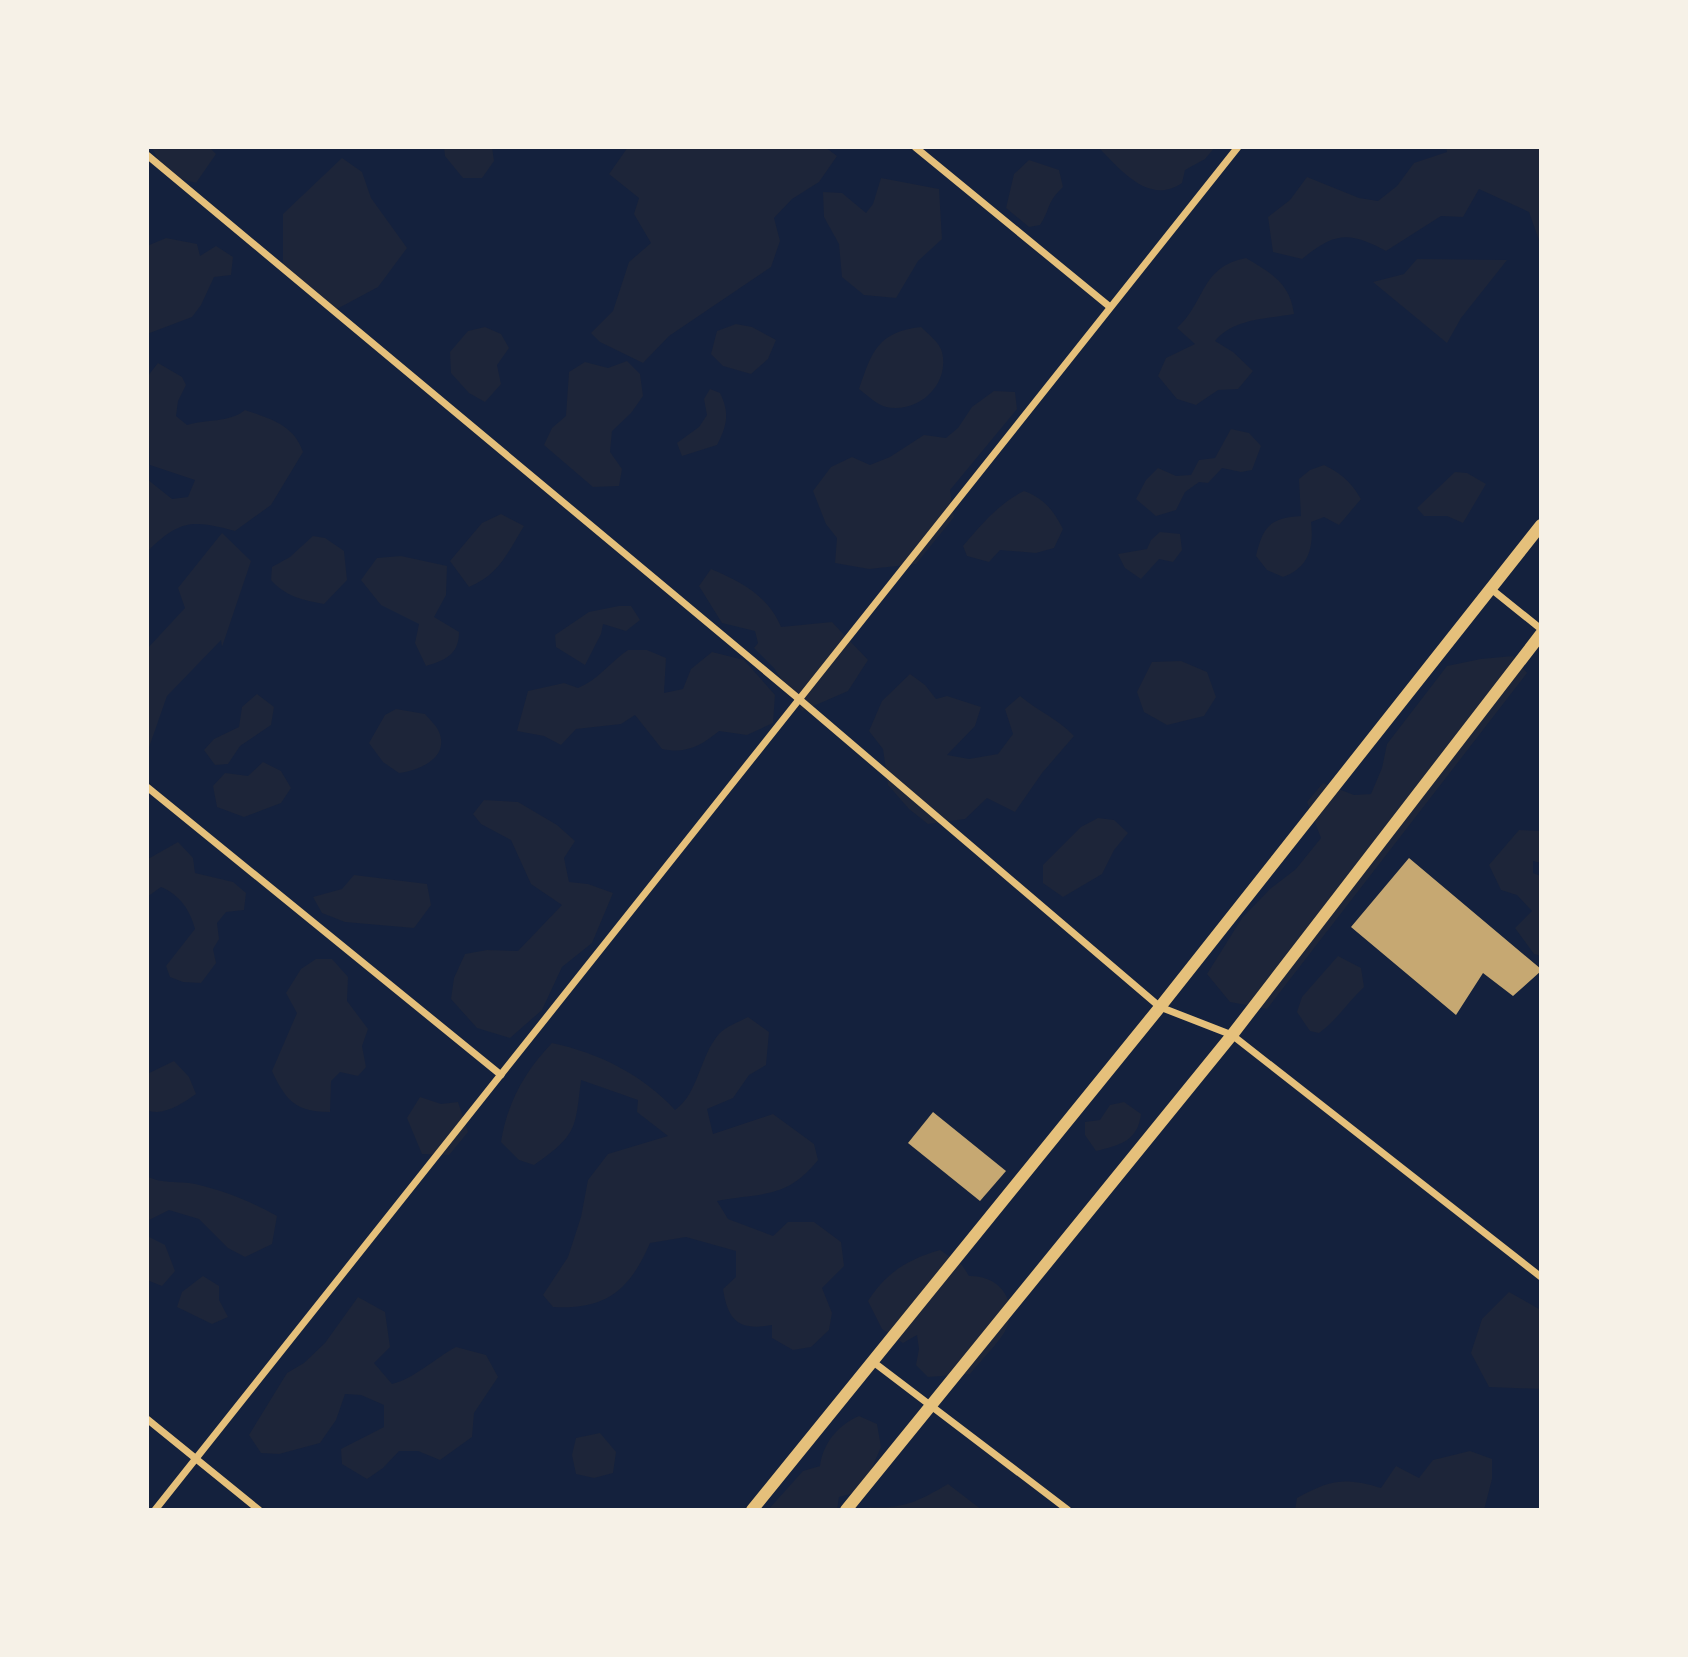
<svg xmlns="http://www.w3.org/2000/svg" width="1688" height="1657" viewBox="0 0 1688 1657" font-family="'Source Sans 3',sans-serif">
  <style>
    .green { fill: #1d2539 }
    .building { fill: #c6a872 }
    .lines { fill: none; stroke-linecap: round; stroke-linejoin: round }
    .minor { stroke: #e5c07b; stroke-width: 7 }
    .tertiary { stroke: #e5c07b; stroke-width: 12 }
  </style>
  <rect width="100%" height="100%" fill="#14213d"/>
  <g class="green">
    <polygon points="152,147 209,147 216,154 196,183 164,174"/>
    <polygon points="444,147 492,147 494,161 482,178 463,178 445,156"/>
    <polygon points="628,147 825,147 837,156 819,182 792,199 774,218 780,241 771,267 669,336 643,363 600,342 591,333 613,311 629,262 651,243 634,214 639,198 609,174"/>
    <path d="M1098 147H1215L1205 159 1185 170 1182 183C1149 206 1120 169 1098 147Z"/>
    <path d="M1446 147H1541V246L1529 212 1479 189 1463 217 1441 216 1386 251C1349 231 1335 232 1302 259L1273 252 1268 217 1290 200 1307 177 1359 198 1378 201 1397 186 1414 163 1447 152Z"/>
    <polygon points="342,158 362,172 371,198 407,248 378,287 335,310 283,271 283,214"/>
    <path d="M1029 160 1059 170 1063 187C1046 203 1051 208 1040 225L1029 227 1006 208 1014 174Z"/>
    <polygon points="881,178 939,189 942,239 918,261 896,298 864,295 842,277 839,244 824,217 823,192 842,193 866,213 873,204"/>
    <polygon points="166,238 197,244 200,256 216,246 233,257 231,275 214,277 201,305 192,317 147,334 147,246"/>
    <path d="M1246 258C1271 273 1290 283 1294 314 1267 319 1234 318 1215 341L1233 352 1253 371 1238 389 1218 390 1196 405 1177 399 1158 376 1166 358 1195 344 1177 328C1206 302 1200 267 1246 258Z"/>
    <polygon points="1417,259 1507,260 1461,318 1447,343 1373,282 1404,274"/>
    <polygon points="736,324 752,327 776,340 768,359 751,374 723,366 711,354 717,331"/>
    <polygon points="485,327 501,334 509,348 497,365 501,384 485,402 469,393 451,373 450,352 468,331"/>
    <path d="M921 327C928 334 940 343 942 352 950 384 919 414 886 407 877 405 866 394 859 389 872 351 878 332 921 327Z"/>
    <polygon points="627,361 640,374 643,396 631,413 612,431 610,452 622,469 619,486 593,487 544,445 552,428 566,416 569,372 585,362 608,368"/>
    <path d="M158 363 182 377 186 385 178 401 176 416 187 425C206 419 229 423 245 410 271 419 294 425 303 452L271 505 235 531C193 520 180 519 147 552V479L172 499 188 497 195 480 150 465 147 377Z"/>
    <path d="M710 389 720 393C730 413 727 426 717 445L682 456 677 443 699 427 707 415 704 399Z"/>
    <polygon points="994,391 1015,392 1017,409 950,490 954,517 916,564 869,569 835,563 837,538 826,524 813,491 831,467 852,457 870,465 890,457 924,435 946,438 958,428 972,407"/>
    <polygon points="1231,429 1249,433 1261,446 1252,470 1241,472 1222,468 1208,483 1199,482 1185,492 1176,510 1156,516 1136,499 1146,480 1158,468 1176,476 1191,475 1199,460 1215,458"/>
    <path d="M1324 465C1342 474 1351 482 1361 499L1339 525 1324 517 1311 522C1314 547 1309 568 1283 577L1267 570 1256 556C1263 526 1270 518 1301 516L1299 479 1310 470Z"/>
    <polygon points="1455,472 1467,473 1486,484 1463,523 1447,516 1424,516 1417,508"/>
    <path d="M1024 491C1045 499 1053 510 1063 529L1054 548 1036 553 1000 550 989 562 967 556 963 546C981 525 999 503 1024 491Z"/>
    <path d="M501 514 524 526C508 552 499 575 469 587L450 561 482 523Z"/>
    <polygon points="1160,532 1180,534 1182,550 1173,562 1159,559 1141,579 1125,568 1118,554 1147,549 1151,540"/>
    <polygon points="222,533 251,561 222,647 221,640 167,696 147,753 147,649 185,608 178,588"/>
    <path d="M313 536 325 538 344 551 347 580 324 604C303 600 286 597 271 580L272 567 290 557Z"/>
    <path d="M401 556 447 566 446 595 434 617 459 632C459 654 446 660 426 666L415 643 419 624 381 605 361 580 377 558Z"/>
    <path d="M711 569C742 582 768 596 781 627L832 622 868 660 848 691 802 711 774 668 754 648 758 643 755 631 722 623 699 586Z"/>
    <polygon points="619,606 631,606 640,620 626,631 603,624 601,634 585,665 556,647 555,635 589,612"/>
    <path d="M628 650H647L666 658 664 693 683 689 691 669 712 652 744 660 775 695 773 723 747 735 719 731C701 746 686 754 662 749L635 715 621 724 576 729 561 745 544 736 517 731 528 691 564 683 578 688C598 680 610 662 628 650Z"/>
    <polygon points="1513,656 1527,673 1267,1009 1230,1002 1207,974 1242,918 1270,889 1296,869 1321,838 1307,802 1323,783 1354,795 1371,794 1382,768 1387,744 1447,666 1481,659"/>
    <polygon points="1181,661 1207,672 1216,697 1204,716 1167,725 1144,712 1137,692 1152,662"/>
    <path d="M910 674 925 685 936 699 947 696 981 707 975 726 947 755 969 759 998 754 1013 734 1005 709 1020 696C1039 712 1057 718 1074 736L1042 773 1015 812 987 798 965 819 928 824 909 809 888 785 883 749 869 731 882 701Z"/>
    <polygon points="257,694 274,707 271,725 240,746 228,764 215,765 204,750 214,739 239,727 242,707"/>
    <path d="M396 709 425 714C429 719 437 726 439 732 450 758 418 771 399 773L383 762 369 743 385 715Z"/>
    <polygon points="263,762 281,771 291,788 281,803 244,817 217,807 213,786 225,773 248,776"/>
    <polygon points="484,800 518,802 557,825 575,841 564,858 569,882 588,884 613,893 592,943 562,967 542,1010 510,1038 477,1028 451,999 454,978 465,954 487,950 518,951 562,905 531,884 511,840 481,824 473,814"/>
    <polygon points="1098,818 1114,820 1128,833 1114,850 1102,874 1063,897 1043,883 1043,865 1081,827"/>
    <polygon points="1519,830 1541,831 1541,863 1533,861 1533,873 1541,876 1541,956 1534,954 1515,928 1532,911 1517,895 1501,890 1489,865"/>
    <path d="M178 842 193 858 195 873 233 882 246 893 244 910 226 912 217 923 219 939 213 949 216 963 201 983 183 982 170 977 166 966 195 929C190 910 180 895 161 887L147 897 148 859Z"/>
    <polygon points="354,875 427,884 431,905 414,928 345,922 322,913 313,897 342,889"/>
    <path d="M1338 956 1361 968 1364 987C1348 1002 1337 1020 1319 1033L1310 1031 1297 1012 1302 997Z"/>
    <path d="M316 959H332L348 977 347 1001 368 1029 362 1046 366 1067 358 1076 340 1072 331 1081 330 1112C296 1112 286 1101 272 1071L297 1013 286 993 301 969Z"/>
    <path d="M748 1017 769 1032 766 1065 749 1075 733 1098 707 1109 713 1134 773 1114 814 1144 818 1160C786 1200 761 1192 717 1201L728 1219 773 1236 788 1222H814L841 1242 844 1266 822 1288 832 1313 829 1330 811 1347 793 1350 772 1338V1325C739 1331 728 1321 723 1289L736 1277V1251L686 1237 650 1243C630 1290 606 1310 553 1307L543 1295 568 1257 581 1217 588 1180 608 1154 668 1136 637 1112 638 1100 581 1080C575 1130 577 1135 534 1165L519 1160 501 1142C507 1103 525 1071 552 1043 599 1053 643 1075 675 1110 699 1093 699 1057 719 1034 726 1026 739 1022 748 1017Z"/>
    <path d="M174 1061 189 1077 196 1094C183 1103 163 1117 147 1110V1074Z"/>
    <polygon points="420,1097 441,1104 458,1102 468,1132 449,1155 422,1154 407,1118"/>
    <path d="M1124 1102 1141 1114C1138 1141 1120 1145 1096 1151L1085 1135V1122L1100 1120 1110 1105Z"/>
    <path d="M147 1176C160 1184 180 1181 195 1184 225 1191 250 1201 277 1216L272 1244 245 1257 228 1248 199 1219 169 1210 147 1221Z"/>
    <polygon points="147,1236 165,1245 175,1271 162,1286 147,1280"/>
    <path d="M940 1250 962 1265 969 1276C997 1275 1018 1298 1007 1327 1002 1340 979 1362 970 1374L928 1377 916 1365 919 1349 917 1335 903 1343 882 1329 868 1301C886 1273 908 1259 940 1250Z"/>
    <polygon points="203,1276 219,1286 219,1300 228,1317 212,1324 177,1307 182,1292"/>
    <polygon points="1509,1292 1541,1310 1541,1389 1489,1387 1471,1353 1482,1319"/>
    <path d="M358 1297 385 1312 390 1347 374 1363 392 1384C415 1378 434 1359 456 1347L486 1355 498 1377 474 1413 472 1437 440 1460 418 1451H399L383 1468 367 1479 342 1464 341 1449 384 1427V1405L361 1395 345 1394 336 1420 320 1443 279 1454 261 1453 249 1435 287 1373 304 1363 325 1343Z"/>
    <path d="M859 1416 877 1424 881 1447 862 1491 839 1497 837 1510H768L803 1471 820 1466C823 1443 838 1425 859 1416Z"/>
    <polygon points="600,1433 616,1452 613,1473 594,1478 576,1474 572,1455 576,1438"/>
    <path d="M1470 1451 1492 1459V1479L1484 1510H1295L1297 1498C1330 1480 1344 1477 1381 1488L1396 1466 1419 1478 1433 1460Z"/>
    <path d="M948 1484 982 1510H868L870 1507C904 1509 919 1501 948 1484Z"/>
  </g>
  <g class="building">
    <polygon points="1409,858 1541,969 1541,971 1513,996 1483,973 1456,1015 1351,927"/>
    <polygon points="933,1112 1006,1171 980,1201 908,1143"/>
  </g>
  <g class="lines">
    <g class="minor">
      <polyline points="915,147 1110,307"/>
      <polyline points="147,155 799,699 1160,1007 1232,1035 1541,1277"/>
      <polyline points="1490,588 1541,629"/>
      <polyline points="147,787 501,1075"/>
      <polyline points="872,1361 1068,1510"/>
      <polyline points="147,1419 259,1510"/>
      <polyline points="155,1510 1238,147"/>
    </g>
    <g class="tertiary">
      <polyline points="752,1510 1160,1007 1541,525"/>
      <polyline points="846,1510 1232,1035 1541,634"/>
    </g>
  </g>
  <rect width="1688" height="1657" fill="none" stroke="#f6f1e7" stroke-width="298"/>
</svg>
